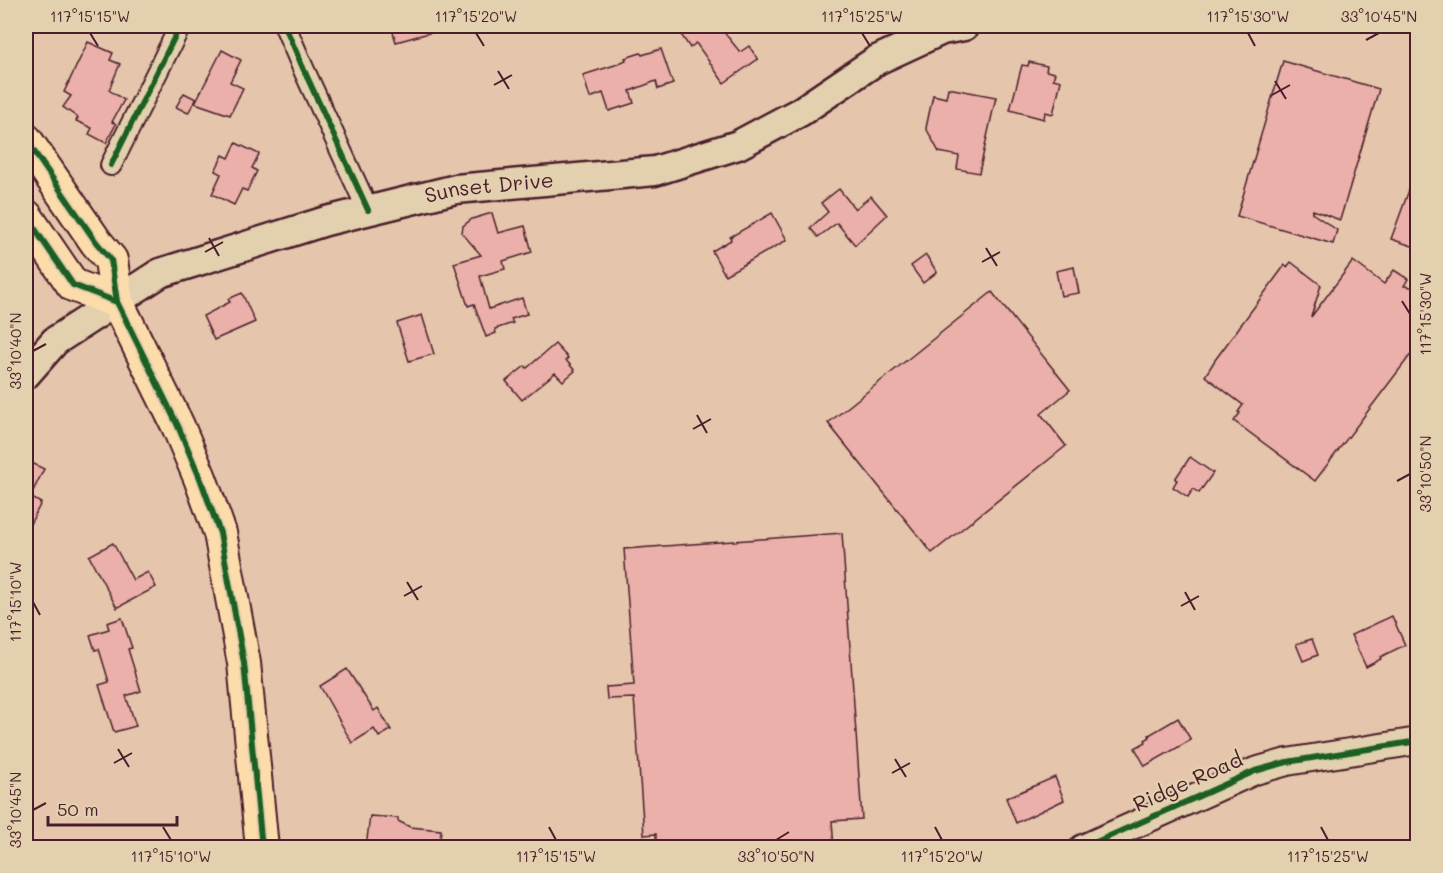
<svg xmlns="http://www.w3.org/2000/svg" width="1443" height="873" viewBox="0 0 1443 873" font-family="Mali,sans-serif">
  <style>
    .building { fill: #eab0a9; stroke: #4a1f2b; stroke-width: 1.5 }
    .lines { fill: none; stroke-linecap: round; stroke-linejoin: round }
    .minor-casing { stroke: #4a1f2b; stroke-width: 24 }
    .tertiary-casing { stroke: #4a1f2b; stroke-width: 30 }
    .secondary-casing { stroke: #4a1f2b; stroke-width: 33 }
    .primary-casing { stroke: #4a1f2b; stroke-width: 36 }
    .minor { stroke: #e3d0ae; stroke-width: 20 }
    .tertiary { stroke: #e3d0ae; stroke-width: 26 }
    .secondary { stroke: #e3d0ae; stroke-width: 28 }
    .primary { stroke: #fddcac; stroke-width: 32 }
    .cycleway-casing { stroke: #e3d0ae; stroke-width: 10 }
    .cycleway { stroke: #1b5e20; stroke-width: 6 }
    .ticks { fill: none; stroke: #4a1f2b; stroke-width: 2 }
    .labels { text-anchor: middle; stroke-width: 4.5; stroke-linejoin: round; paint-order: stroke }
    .street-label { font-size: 21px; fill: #4a1f2b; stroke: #e3d0ae }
    .neatline { fill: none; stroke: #4a1f2b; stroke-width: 2 }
    .ticks-label { font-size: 15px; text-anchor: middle; fill: #4a1f2b }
  </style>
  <rect width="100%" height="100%" fill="#e5c6ac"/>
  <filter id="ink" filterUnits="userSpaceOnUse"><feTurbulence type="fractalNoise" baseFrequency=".0167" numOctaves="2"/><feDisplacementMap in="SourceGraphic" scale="12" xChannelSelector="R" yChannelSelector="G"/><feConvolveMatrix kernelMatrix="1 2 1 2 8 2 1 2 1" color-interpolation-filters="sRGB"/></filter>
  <g filter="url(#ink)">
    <g class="building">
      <polygon points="391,26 439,26 440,30 396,42"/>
      <polygon points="691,26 719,26 740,52 749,46 758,59 724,83 696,43 690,48 680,33"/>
      <polygon points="88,42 113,53 110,60 120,64 109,90 124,100 112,122 116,124 106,143 89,134 92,128 76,121 78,118 63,107 71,96 64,92"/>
      <polygon points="661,49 673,84 658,89 656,81 630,91 634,103 609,111 603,93 590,98 583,75 615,65 626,60 625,58 641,53 642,55"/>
      <polygon points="222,50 241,60 230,82 243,88 230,115 195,103"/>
      <polygon points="1283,61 1379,89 1340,220 1313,210 1312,213 1337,230 1333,244 1237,216"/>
      <polygon points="1029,62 1047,66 1046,71 1055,73 1053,79 1061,81 1053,114 1045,112 1044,119 1010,110 1022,65 1028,66"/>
      <polygon points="948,88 996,97 979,173 957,169 959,156 939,152 926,128 933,95 946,98"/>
      <polygon points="184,93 196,99 188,113 176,107"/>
      <polygon points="236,143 259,154 252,168 257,171 247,191 242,189 234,205 212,194 221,174 215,171 223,155 229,158"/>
      <polygon points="1416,171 1418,171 1418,248 1391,239"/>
      <polygon points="839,189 855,209 871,196 887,215 855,245 837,223 818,237 810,228 828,212 821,203"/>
      <polygon points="492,213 498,233 525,226 532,252 503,261 505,269 480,276 489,309 522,298 527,314 511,319 513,323 495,329 496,333 486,337 474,304 468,306 454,263 481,255 462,233 463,226 472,219"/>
      <polygon points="772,213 787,240 725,275 712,251 731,240 730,237"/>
      <polygon points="926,255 937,272 923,283 911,266"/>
      <polygon points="1353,261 1384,284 1394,270 1408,279 1404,286 1418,288 1418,345 1315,481 1234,421 1240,413 1238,412 1243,405 1205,376 1215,360 1285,265 1287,267 1291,262 1321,285 1311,317"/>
      <polygon points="1074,267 1079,293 1061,296 1056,271"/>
      <polygon points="992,292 1070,390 1041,414 1066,446 932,553 828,423"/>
      <polygon points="242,293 255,322 214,340 203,316 230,302 228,299"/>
      <polygon points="422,315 434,354 409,361 397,323"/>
      <polygon points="555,344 568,358 566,360 575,371 563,381 555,373 522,400 506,381 525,366 527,368"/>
      <polygon points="1190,457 1213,473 1199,493 1193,489 1188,497 1173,487 1177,480 1175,479"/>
      <polygon points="26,460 44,469 30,497 41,503 26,532"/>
      <polygon points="842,533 862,819 832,821 834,848 656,848 656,834 644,835 634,698 607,699 606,687 634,685 624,549"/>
      <polygon points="113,543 133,580 148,572 156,587 117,608 89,556"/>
      <polygon points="1392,616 1405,645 1380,657 1381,659 1366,667 1351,635"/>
      <polygon points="122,618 132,648 128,649 141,691 126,696 136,726 114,732 99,685 109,682 99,649 95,650 90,635 109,629 107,623"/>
      <polygon points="1312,639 1318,655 1303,661 1296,644"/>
      <polygon points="347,669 374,711 378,708 391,730 379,737 374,729 352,743 320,686"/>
      <polygon points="1178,718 1191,740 1145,766 1135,748 1146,742 1145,740 1150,737 1149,735"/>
      <polygon points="1055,777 1064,800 1016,823 1006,798"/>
      <polygon points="370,816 398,818 398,821 410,827 441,830 439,848 366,847"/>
    </g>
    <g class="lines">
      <g class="minor-casing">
        <g id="minor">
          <polyline points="285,26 303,68 368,210"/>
          <polyline points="111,165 180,26"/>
        </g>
      </g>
      <g class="tertiary-casing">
        <polyline id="tertiary" points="1083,848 1255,771 1287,762 1418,741"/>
      </g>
      <g class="secondary-casing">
        <g id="secondary">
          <path id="s1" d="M26 374 55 341 160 273 326 221 456 189 655 171 738 145 800 112 877 60 942 30 964 26"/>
        </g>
      </g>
      <g class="primary-casing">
        <g id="primary">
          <polyline points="26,140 96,242 111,260 117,302 178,426 200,478 220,533 244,663 262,848"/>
          <polyline points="26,216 73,285 117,302"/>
        </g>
      </g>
      <use href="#minor" class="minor"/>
      <use href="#tertiary" class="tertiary"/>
      <use href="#secondary" class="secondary"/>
      <use href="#primary" class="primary"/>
      <g class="cycleway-casing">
        <g id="cycleway">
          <polyline points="285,26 303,68 368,210"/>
          <polyline points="26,140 96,242 111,260 117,302 178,426 200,478 220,533 244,663 262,848"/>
          <polyline points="111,165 180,26"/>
          <polyline points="26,216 73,285 117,302"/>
          <polyline points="1083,848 1255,771 1287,762 1418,741"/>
        </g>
      </g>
      <use href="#cycleway" class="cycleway"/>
    </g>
  </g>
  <path class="ticks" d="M90 33 98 46M476 33 484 46M862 33 870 46M1248 33 1255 46M1366 40 1379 33M498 71 509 89M1275 81 1286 99M494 85 512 75M1272 95 1290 85M209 238 219 256M986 248 997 266M205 252 223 242M982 262 1000 252M1402 301 1410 314M33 351 46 344M697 415 707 433M693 429 711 419M1397 481 1410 474M407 582 418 600M1185 592 1195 610M404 596 422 586M33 602 40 615M1181 606 1199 596M118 749 129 767M895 759 906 777M114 763 132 753M892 773 910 763M33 810 46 803M163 827 171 840M549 827 556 840M935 827 942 840M1321 827 1328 840M776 840 789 832"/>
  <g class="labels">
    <g class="street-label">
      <text dy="7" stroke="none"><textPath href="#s1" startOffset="510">Sunset Drive</textPath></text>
      <text transform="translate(1188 782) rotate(-24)" y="7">Ridge Road</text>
    </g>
  </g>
  <rect width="1443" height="873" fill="none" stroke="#e3d0ae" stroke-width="66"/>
  <path d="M48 816v9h129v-9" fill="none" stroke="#4a1f2b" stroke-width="3"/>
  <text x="57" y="816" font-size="18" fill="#4a1f2b" stroke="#e3d0ae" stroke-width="4.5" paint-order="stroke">50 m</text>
  <rect x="33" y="33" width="1377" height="807" class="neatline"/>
  <g class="ticks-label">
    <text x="90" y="22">117°15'15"W</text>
    <text x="476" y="22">117°15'20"W</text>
    <text x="862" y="22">117°15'25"W</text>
    <text x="1248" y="22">117°15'30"W</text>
    <text x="1379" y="22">33°10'45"N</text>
    <text transform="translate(1426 314) rotate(-90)" y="5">117°15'30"W</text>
    <text transform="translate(16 351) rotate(-90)" y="5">33°10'40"N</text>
    <text transform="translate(1426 474) rotate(-90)" y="5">33°10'50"N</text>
    <text transform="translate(16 602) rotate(-90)" y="5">117°15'10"W</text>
    <text transform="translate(16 810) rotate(-90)" y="5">33°10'45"N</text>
    <text x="171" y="862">117°15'10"W</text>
    <text x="556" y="862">117°15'15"W</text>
    <text x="776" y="862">33°10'50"N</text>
    <text x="942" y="862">117°15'20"W</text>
    <text x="1328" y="862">117°15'25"W</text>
  </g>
</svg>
